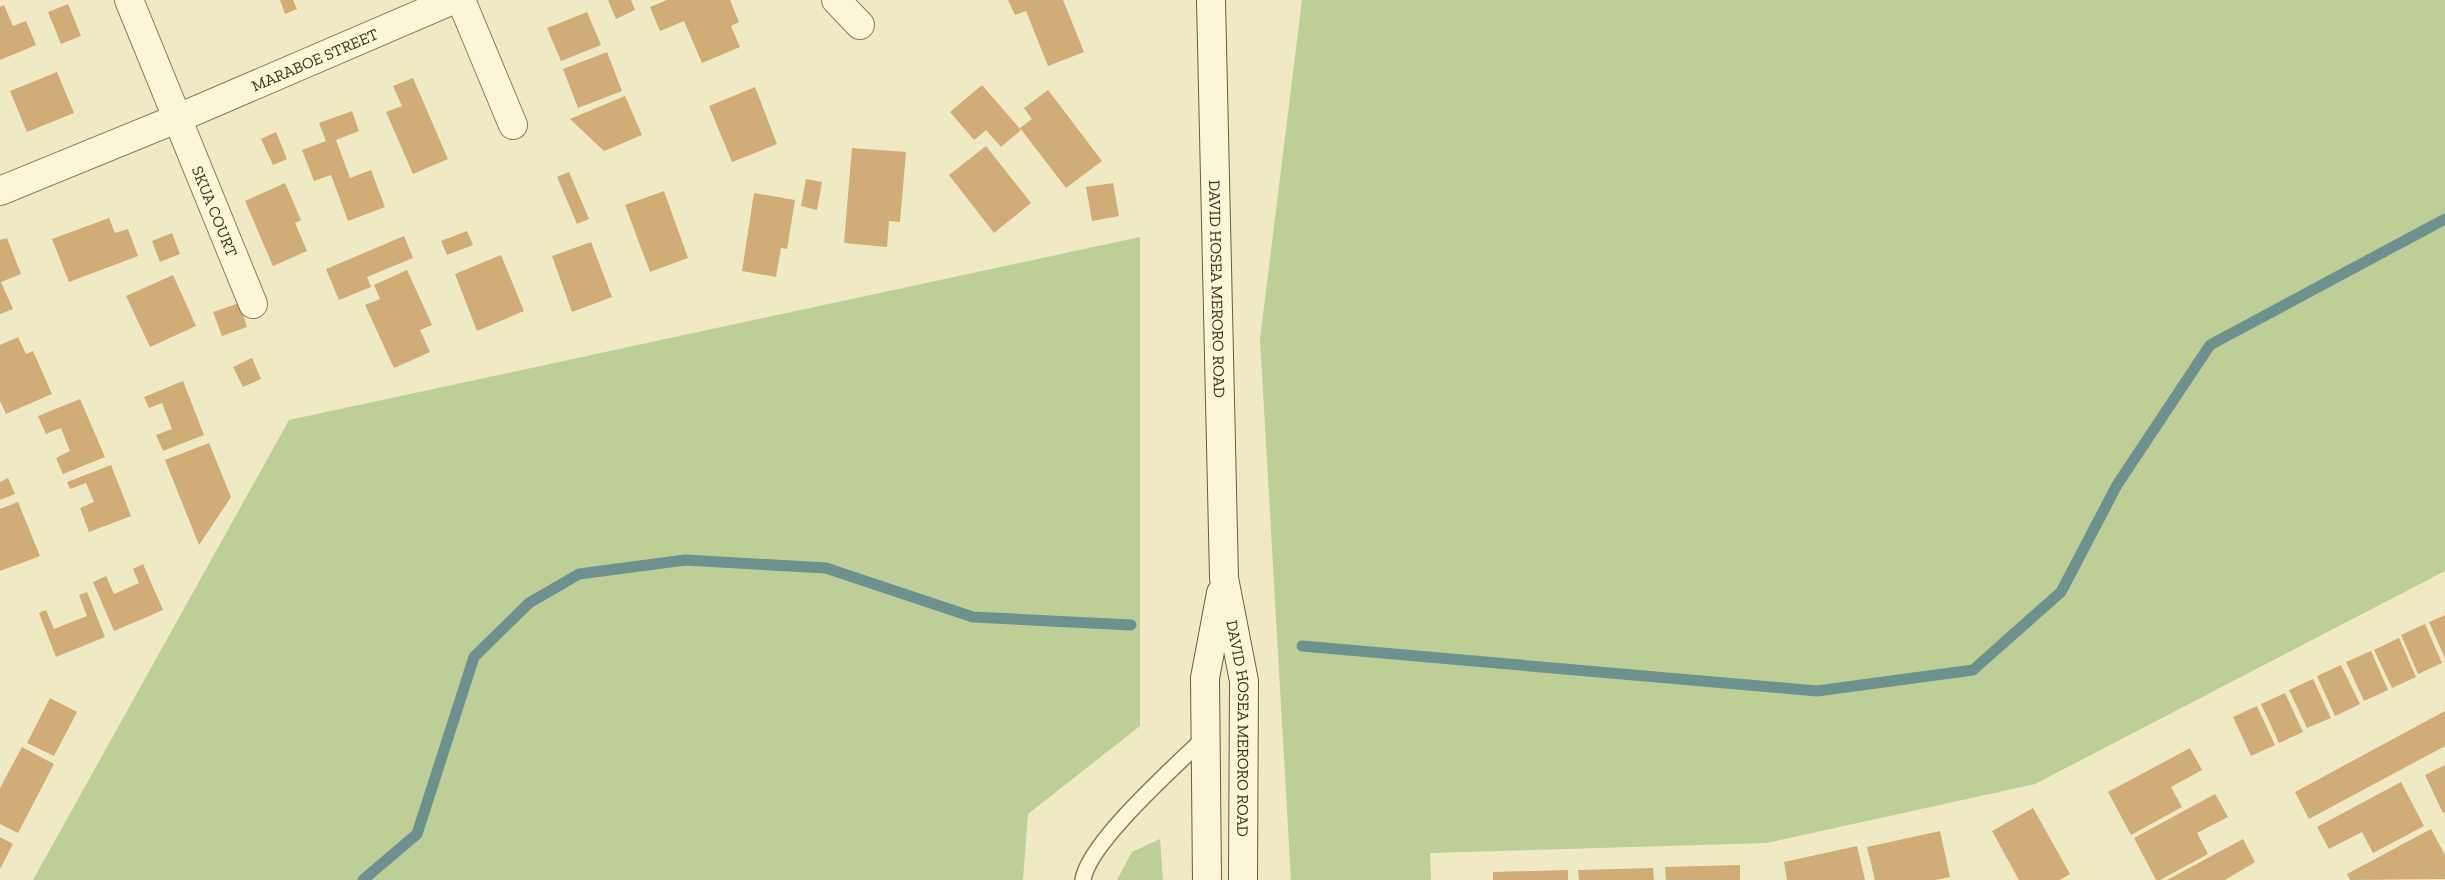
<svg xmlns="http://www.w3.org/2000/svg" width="2445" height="880" viewBox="0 0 2445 880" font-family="'Zilla Slab',serif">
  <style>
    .green { fill: #bece97 }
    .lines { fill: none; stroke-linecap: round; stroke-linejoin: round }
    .stream { stroke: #6c918f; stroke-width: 11 }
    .building { fill: #cfac78 }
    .lane-casing { stroke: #8b7c5a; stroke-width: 18 }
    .street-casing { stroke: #8b7c5a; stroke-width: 30 }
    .secondary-casing { stroke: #6d5d3d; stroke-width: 30 }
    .lane { stroke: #faf6d7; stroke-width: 15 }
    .street { stroke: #faf6d7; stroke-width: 28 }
    .secondary { stroke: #faf6d7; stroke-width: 28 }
    .labels { text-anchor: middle; stroke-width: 4.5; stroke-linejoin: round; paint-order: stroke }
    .street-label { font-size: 16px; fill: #3a311e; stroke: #f7f3d4 }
  </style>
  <rect width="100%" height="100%" fill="#f0eac4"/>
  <g class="green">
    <polygon points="1302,0 2445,0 2445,571 2035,784 1767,843 1430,853 1431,880 1291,880 1260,339"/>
    <polygon points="1140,237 1140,726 1028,814 1023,880 33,880 289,420"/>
    <polygon points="1160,839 1163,880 1117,880 1132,852"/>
  </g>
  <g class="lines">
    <g class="stream">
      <polyline points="1302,646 1817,691 1973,670 2061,592 2117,485 2210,345 2445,219"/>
      <polyline points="363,880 417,834 474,657 529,603 579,574 685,560 826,568 973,617 1131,625"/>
    </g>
  </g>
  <g class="building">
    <polygon points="280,0 293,0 297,9 285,14"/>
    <polygon points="608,0 631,0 635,10 616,19"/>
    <polygon points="667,0 730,0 739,22 731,26 740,47 702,63 684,21 660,31 650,7"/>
    <polygon points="1008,0 1063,0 1084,52 1048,66 1026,11 1015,15"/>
    <polygon points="68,4 81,36 61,44 48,12"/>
    <polygon points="4,5 13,26 26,21 36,45 0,60 0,7"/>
    <polygon points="587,12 601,45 561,61 547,28"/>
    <polygon points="607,52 622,91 578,108 563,69"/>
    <polygon points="57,72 74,113 27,132 10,91"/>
    <polygon points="413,78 448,159 413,174 386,112 402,106 393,86"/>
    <polygon points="982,85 1021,130 1001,147 986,130 974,140 950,112"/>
    <polygon points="755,87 777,144 732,162 709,106"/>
    <polygon points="1048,90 1102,161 1066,188 1020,128 1032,119 1024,108"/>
    <polygon points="625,96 642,135 604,151 570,119"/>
    <polygon points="352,111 359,131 336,140 350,178 371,170 385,207 348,221 331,175 314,181 302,150 326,141 319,123"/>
    <polygon points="276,132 287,159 273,165 261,139"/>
    <polygon points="986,146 1031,203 994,233 949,175"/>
    <polygon points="852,148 906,152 900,222 889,221 887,247 844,243"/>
    <polygon points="569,172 589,219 577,224 557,177"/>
    <polygon points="806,179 822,182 817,210 801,206"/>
    <polygon points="285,183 301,220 295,223 307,251 273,266 245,201"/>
    <polygon points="1113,183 1119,216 1092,221 1086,187"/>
    <polygon points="664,191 688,258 650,272 625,205"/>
    <polygon points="754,193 795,200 787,249 781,248 776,277 742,271"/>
    <polygon points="109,218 115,233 128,229 138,256 69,282 52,239"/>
    <polygon points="467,231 473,245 447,255 441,241"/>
    <polygon points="172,233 180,254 160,262 152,241"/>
    <polygon points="404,236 413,258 367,277 371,287 339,300 326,269"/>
    <polygon points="7,238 21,274 1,282 13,309 0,314 0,240"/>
    <polygon points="591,242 612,297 572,312 552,256"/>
    <polygon points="501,255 524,311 477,331 455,274"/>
    <polygon points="407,270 432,325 420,330 430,352 394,368 365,305 380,299 374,285"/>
    <polygon points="173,275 196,326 150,347 126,296"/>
    <polygon points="239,303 247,327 222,336 213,312"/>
    <polygon points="18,337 26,354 33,351 52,394 6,414 0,401 0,345"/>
    <polygon points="252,358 261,379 243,387 233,367"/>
    <polygon points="183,381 204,435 163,451 156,435 172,429 162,403 149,408 144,397"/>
    <polygon points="80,399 105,457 63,474 56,458 70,451 61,428 46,434 38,416"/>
    <polygon points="209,443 231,497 199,545 165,460"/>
    <polygon points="111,465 131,516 89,532 80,508 94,502 86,483 70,489 67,482"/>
    <polygon points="8,478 15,494 0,500 0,482"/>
    <polygon points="18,502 40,556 0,571 0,509"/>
    <polygon points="143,564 163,610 114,631 93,582 106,576 114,594 139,583 133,569"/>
    <polygon points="87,592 105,637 56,657 39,613 46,610 54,629 87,616 79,595"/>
    <polygon points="2445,615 2445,658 2429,622"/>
    <polygon points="2425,624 2442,663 2418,674 2401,635"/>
    <polygon points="2399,638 2416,677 2392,688 2374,650"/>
    <polygon points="2371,651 2388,690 2364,701 2346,662"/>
    <polygon points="2341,665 2360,704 2335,716 2317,676"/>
    <polygon points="2313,679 2331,718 2307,728 2289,690"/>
    <polygon points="2285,693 2303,732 2279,743 2261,704"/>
    <polygon points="50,698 77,712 54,756 27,743"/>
    <polygon points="2257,706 2275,745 2251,756 2233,717"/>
    <polygon points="2445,711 2445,746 2309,819 2295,792"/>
    <polygon points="22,747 54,764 18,833 0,824 0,788"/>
    <polygon points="2190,748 2202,770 2171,787 2182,807 2131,835 2108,792"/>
    <polygon points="2445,765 2445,812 2443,813 2425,775"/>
    <polygon points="2401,782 2424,826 2373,853 2362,832 2329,849 2317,827"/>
    <polygon points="2215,794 2228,817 2197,833 2208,854 2160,880 2156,880 2134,838"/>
    <polygon points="2033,808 2070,874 2060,880 2019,880 1992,831"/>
    <polygon points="2431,829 2445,855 2445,879 2350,880 2347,874"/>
    <polygon points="1940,831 1950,877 1935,880 1875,880 1867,847"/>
    <polygon points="0,837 13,844 0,869"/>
    <polygon points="2243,839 2255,862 2225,880 2167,880"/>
    <polygon points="1857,846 1865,880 1787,880 1784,862"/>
    <polygon points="1740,865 1740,880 1666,880 1665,867"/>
    <polygon points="1653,868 1654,880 1579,880 1578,870"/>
    <polygon points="1568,870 1568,880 1493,880 1493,872"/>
  </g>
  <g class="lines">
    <g class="lane-casing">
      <path id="lane" d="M1083 880C1088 843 1176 766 1204 738"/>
    </g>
    <g class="street-casing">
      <g id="street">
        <path id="s1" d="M129 0 253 304"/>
        <polyline points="461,0 513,125"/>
        <polyline points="836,0 860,25"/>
        <path id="s2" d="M0 191 176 119 453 0"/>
      </g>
    </g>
    <g class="secondary-casing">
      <g id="secondary">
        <path id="s3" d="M1211 0 1224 578 1244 681 1243 880"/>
        <polyline points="1207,880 1205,678 1221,593"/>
      </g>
    </g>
    <use href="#lane" class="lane"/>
    <use href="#street" class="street"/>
    <use href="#secondary" class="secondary"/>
  </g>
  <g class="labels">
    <g class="street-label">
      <text dy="6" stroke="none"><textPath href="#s2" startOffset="341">MARABOE STREET</textPath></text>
      <text dy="6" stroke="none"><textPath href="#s1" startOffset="228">SKUA COURT</textPath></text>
      <text dy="6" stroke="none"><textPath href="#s3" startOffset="289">DAVID HOSEA MERORO ROAD</textPath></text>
      <text dy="6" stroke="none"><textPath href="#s3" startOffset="730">DAVID HOSEA MERORO ROAD</textPath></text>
    </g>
  </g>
</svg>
